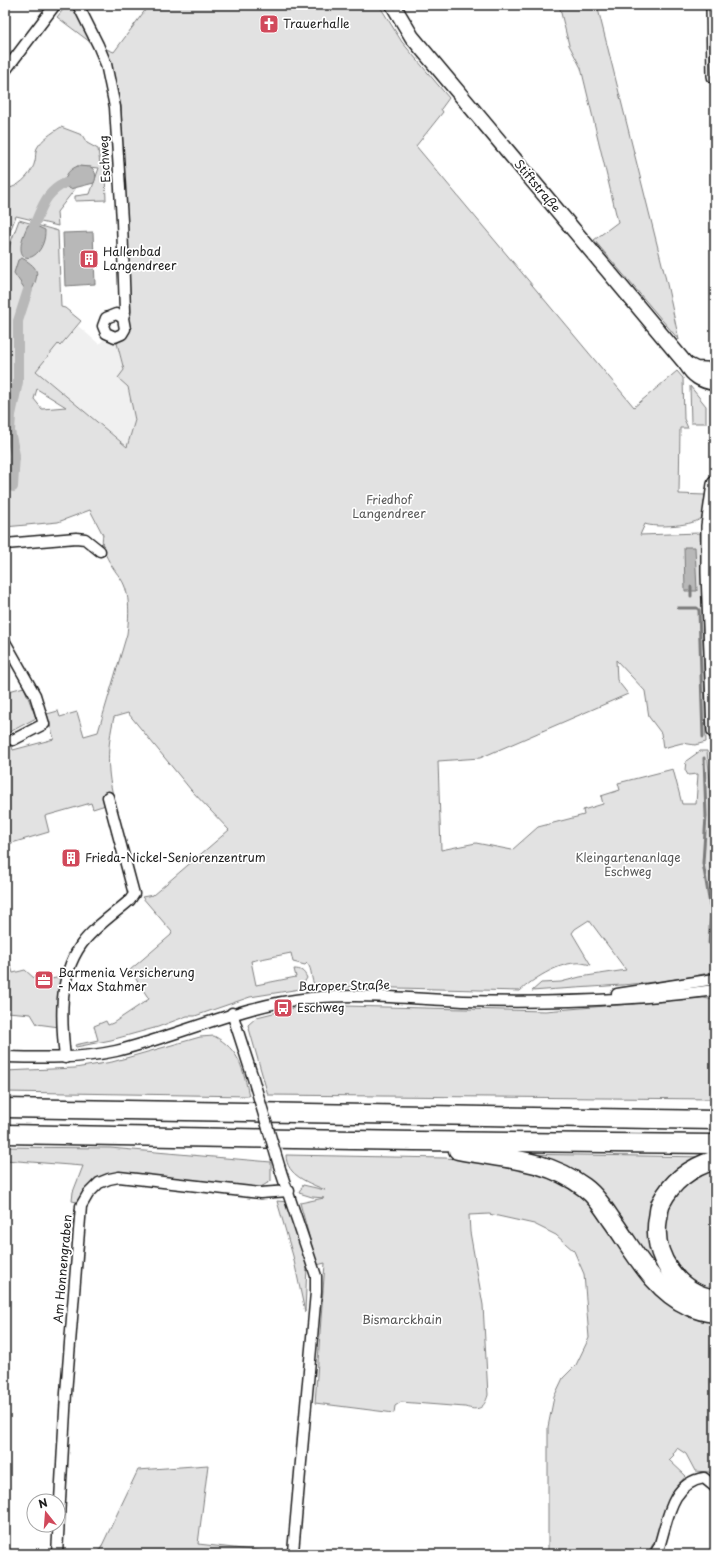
<svg xmlns="http://www.w3.org/2000/svg" width="720" height="1559" viewBox="0 0 720 1559" font-family="'Playpen Sans',sans-serif">
  <style>
    .built { fill: #f0f0f0 }
    .green { fill: #e2e2e2; stroke: #7f7f7f; fill-rule: evenodd }
    .water { fill: #b8b8b8; stroke: #7a7a7a }
    .lines { fill: none; stroke-linecap: round; stroke-linejoin: round }
    .stream { stroke: #7a7a7a; stroke-width: 3 }
    .canal { stroke: #b8b8b8; stroke-width: 10 }
    .street-casing { stroke: #1c1c1c; stroke-width: 13 }
    .secondary-casing { stroke: #1c1c1c; stroke-width: 17 }
    .primary-casing { stroke: #1c1c1c; stroke-width: 18 }
    .highway-casing { stroke: #1c1c1c; stroke-width: 21 }
    .street { stroke: #fff; stroke-width: 10 }
    .secondary { stroke: #fff; stroke-width: 14 }
    .primary { stroke: #fff; stroke-width: 15 }
    .highway { stroke: #fff; stroke-width: 18 }
    .tram { stroke: #1c1c1c; stroke-width: 1 }
    .street-bridge-casing { stroke: #1c1c1c; stroke-width: 13; stroke-linecap: butt }
    .street-bridge { stroke: #fff; stroke-width: 10 }
    .labels { text-anchor: middle; stroke-width: 3.5; stroke-linejoin: round; paint-order: stroke }
    .poi-label { font-size: 12px; fill: #1c1c1c; stroke: #fff; text-anchor: start }
    .street-label { font-size: 12px; fill: #1c1c1c; stroke: #fff }
    .park-label { font-size: 12px; fill: #575757; stroke: #fff }
  </style>
  <rect width="100%" height="100%" fill="#fff"/>
  <filter id="ink" filterUnits="userSpaceOnUse"><feTurbulence type="fractalNoise" baseFrequency=".025" numOctaves="2"/><feDisplacementMap in="SourceGraphic" scale="8" xChannelSelector="R" yChannelSelector="G"/><feConvolveMatrix kernelMatrix="1 2 1 2 8 2 1 2 1" color-interpolation-filters="sRGB"/></filter>
  <g filter="url(#ink)">
    <polygon class="built" points="78,326 99,344 104,339 117,343 135,420 127,447 36,371 58,344 61,346"/>
    <g class="green">
      <polygon points="67,5 73,5 90,42 57,17"/>
      <path d="M149 5H379L402 42 449 98 441 109 443 112 416 146 634 407 677 371 683 378 684 419 688 428H680L679 494 705 495C704 501 704 512 702 517 697 526 654 528 645 524L640 535 700 533 706 742 695 745 682 743 663 748 661 733 649 717 645 691 616 660 617 680 628 694 480 758 438 761 441 850 476 843 512 850 538 827 584 815 583 810 603 804 601 796 620 790 618 783 673 769 682 804H696L698 774 688 775 685 770 686 761 700 751H707L713 810 710 863 715 897V970L713 972C655 986 592 986 532 991L541 983 561 982 580 977 626 970 589 920 575 929 572 933 591 965C586 964 580 962 575 963 557 964 533 979 520 991L315 986C310 978 313 970 307 963L305 965 293 962 291 953 251 961 256 985 296 977 294 969C301 969 304 971 307 978L300 989 250 997 195 1016H187L158 1027 111 1040 76 1047 75 1045 98 1040 94 1026 106 1021 108 1025 113 1023 149 999 130 970 171 935 172 932 142 897 153 895 229 830 191 790 128 713 114 717C107 747 106 772 115 802L93 809 91 803 45 816 49 832 5 845V692L24 687 36 718 8 733 13 750 54 739 47 714 58 711 60 717 77 712 84 736 98 732 127 634C129 618 131 594 121 579 113 568 99 550 103 535L90 510 58 522 5 527V258L19 220 58 231 61 307 65 308 81 321 60 346 58 344 36 371 127 447 135 420 128 387 118 378 124 370 117 343 128 334V315H131L121 106 115 80 106 49 114 52ZM37 389 66 407 42 409 34 399Z"/>
      <polygon points="559,5 597,5 667,284 679,340 594,240 618,222 581,68 569,45"/>
      <path d="M61 127 82 135 87 143 98 149 100 164 110 167 111 173 105 174 106 200 75 201V196L90 194 99 168 77 166 75 189 57 212 58 226 16 216 5 244V177L9 180 10 188C21 185 33 172 35 161 36 157 35 152 37 148 42 139 52 133 61 127Z"/>
      <polygon points="690,386 706,406 706,423 691,423"/>
      <polygon points="5,946 13,973 25,970 34,978 46,976 51,979 62,977 65,978 59,1027 37,1024 31,1014 7,1012 5,1005"/>
      <polygon points="703,998 715,1000 715,1099 268,1095 248,1025 257,1017 297,1007 345,1006 545,1011"/>
      <path d="M214 1036C240 1050 243 1069 249 1096L5 1092V1071L75 1068 112 1062 200 1037Z"/>
      <path d="M5 1147 110 1148 271 1162V1181L259 1188 123 1172C102 1175 88 1183 77 1202L72 1201 73 1192 83 1166 5 1160Z"/>
      <polygon points="518,1154 709,1157 654,1213 675,1294 613,1214"/>
      <path d="M286 1155 445 1158 494 1162 543 1172 584 1196 613 1231 715 1321V1478L709 1472 695 1471 686 1454 677 1448 673 1454 674 1455 669 1460 686 1476 675 1488 659 1534 647 1554H548V1427L554 1397 563 1378 576 1365 589 1338 584 1274 574 1251 556 1235 534 1224 489 1214 469 1215 470 1232 483 1305 488 1395C484 1409 478 1411 465 1407L401 1402 395 1406 394 1413 315 1403 325 1263 317 1265 300 1203 324 1198 312 1197 299 1193 303 1185 325 1190C310 1183 286 1176 286 1155Z"/>
      <path d="M715 1168V1291C709 1289 700 1288 694 1285 663 1267 657 1217 678 1190 688 1178 701 1173 715 1168Z"/>
      <polygon points="277,1201 288,1202 307,1265 305,1312 293,1256"/>
      <polygon points="208,1465 198,1544 287,1554 98,1554 138,1470"/>
    </g>
    <g class="water">
      <path d="M78 166 91 167C96 172 97 176 94 183L70 189 65 183C65 174 70 169 78 166Z"/>
      <path d="M28 225H34L45 230C46 264 5 271 28 225Z"/>
      <polygon points="93,232 95,284 65,286 63,233"/>
      <path d="M22 258C41 269 39 274 31 292H27L14 273 18 260Z"/>
      <polygon points="684,547 695,547 697,591 685,591"/>
    </g>
    <g class="lines">
      <g class="stream">
        <polyline points="691,587 691,596"/>
        <polyline points="678,608 697,608 699,610 703,737"/>
        <polyline points="704,758 706,816 703,863 711,911 709,943"/>
      </g>
      <g class="canal">
        <path d="M34 225C43 206 45 193 65 183"/>
        <polyline points="13,487 15,455 10,431 11,415 18,382 18,321 28,290"/>
      </g>
      <g class="street-casing">
        <g id="street">
          <polyline points="78,5 98,45 106,64 115,107 122,221 125,311 123,318 125,329 122,334 115,337 106,333 103,326 106,318 116,314 123,318"/>
          <polyline points="5,71 55,5"/>
          <polyline points="5,544 76,538 85,539 100,551"/>
          <polyline points="5,642 35,695 44,724 13,740"/>
          <polyline points="617,994 715,979"/>
          <polyline points="232,1013 252,1075"/>
          <path d="M5 1057C42 1058 80 1059 116 1051 182 1035 243 1004 311 998 362 993 412 999 463 1001 547 1003 632 1001 715 990"/>
          <path d="M65 1058C61 1020 58 978 81 945 93 928 114 914 130 900L134 894 108 797"/>
          <polyline points="281,1172 316,1276 316,1292 293,1552"/>
          <polyline points="57,1554 66,1393 81,1206 88,1194 99,1183 109,1179 119,1177 260,1193 289,1191"/>
          <path d="M655 1554 659 1547C668 1519 671 1483 704 1478L715 1487"/>
        </g>
      </g>
      <g class="secondary-casing">
        <g id="secondary">
          <path d="M393 5 412 37 686 364C693 376 701 381 715 383"/>
          <polyline points="686,364 696,369 715,370"/>
        </g>
      </g>
      <g class="primary-casing">
        <g id="primary">
          <polyline points="714,5 715,76"/>
          <polyline points="715,484 709,526 709,573 715,731"/>
        </g>
      </g>
      <g class="highway-casing">
        <g id="highway">
          <polyline points="5,1108 715,1120"/>
          <polyline points="5,1134 414,1141 715,1144"/>
          <path d="M458 1150C503 1159 545 1158 584 1187 595 1195 603 1207 611 1219 633 1249 653 1290 689 1306 697 1310 706 1312 715 1313"/>
          <path d="M715 1160C692 1167 672 1181 661 1203 659 1207 659 1213 658 1218 651 1255 677 1293 715 1299"/>
        </g>
      </g>
      <use href="#street" class="street"/>
      <use href="#secondary" class="secondary"/>
      <use href="#primary" class="primary"/>
      <use href="#highway" class="highway"/>
      <g class="tram">
        <polyline points="709,5 715,191"/>
        <polyline points="715,516 715,586"/>
      </g>
      <g class="street-bridge-casing">
        <polyline id="street-bridge" points="252,1075 281,1172"/>
      </g>
      <use href="#street-bridge" class="street-bridge"/>
    </g>
  </g>
  <defs>
    <g id="church-square" transform="scale(1)"><rect x="-9" y="-9" width="18" height="18" rx="4" fill="#d1495b" stroke="#fff"/><path d="M-1.2-6h2.4v3.5h3.3v2.4h-3.3V6h-2.4V-.1h-3.3v-2.4h3.3Z" fill="#fff"/></g>
    <g id="building-square" transform="scale(1)"><rect x="-9" y="-9" width="18" height="18" rx="4" fill="#d1495b" stroke="#fff"/><path d="M-4-6H4V6H1V3H-1V6H-4ZM-2.5-4.3h1.7v1.8h-1.7ZM.8-4.3h1.7v1.8H.8ZM-2.5-1h1.7V.8h-1.7ZM.8-1h1.7V.8H.8Z" fill="#fff"/></g>
    <g id="office-square" transform="scale(1)"><rect x="-9" y="-9" width="18" height="18" rx="4" fill="#d1495b" stroke="#fff"/><path d="M-6-3h4V-5.5h4V-3h4V5H-6ZM-1-4.5V-3h2v-1.5ZM-6 0V1H6V0Z" fill="#fff"/></g>
    <g id="bus-square" transform="scale(1)"><rect x="-9" y="-9" width="18" height="18" rx="4" fill="#d1495b" stroke="#fff"/><path d="M-5-6H5V4H4V6H2V4H-2V6H-4V4H-5ZM-3.5-4V0h7V-4ZM-3.5 1.2v1.5H-2V1.2ZM2 1.2v1.5H3.5V1.2Z" fill="#fff"/></g>
  </defs>
  <g fill-rule="evenodd">
    <use href="#church-square" x="269" y="24"/>
    <use href="#building-square" x="89" y="259"/>
    <use href="#building-square" x="71" y="858"/>
    <use href="#office-square" x="44" y="980"/>
    <use href="#bus-square" x="283" y="1008"/>
  </g>
  <g class="labels">
    <g class="poi-label">
      <text x="283" y="28">Trauerhalle</text>
      <text x="103" y="256">Hallenbad<tspan x="103" dy="14">Langendreer</tspan></text>
      <text x="85" y="862">Frieda-Nickel-Seniorenzentrum</text>
      <text x="58" y="977">Barmenia Versicherung<tspan x="58" dy="14">- Max Stahmer</tspan></text>
      <text x="297" y="1012">Eschweg</text>
    </g>
    <g class="street-label">
      <text transform="translate(105 159) rotate(-93)" y="4">Eschweg</text>
      <text transform="translate(537 186) rotate(50)" y="4">Stiftstraße</text>
      <text transform="translate(344 986) rotate(-1)" y="4">Baroper Straße</text>
      <text transform="translate(63 1269) rotate(-85)" y="4">Am Honnengraben</text>
    </g>
    <g class="park-label">
      <text x="389" y="504">Friedhof<tspan x="389" dy="14">Langendreer</tspan></text>
      <text x="628" y="862">Kleingartenanlage<tspan x="628" dy="14">Eschweg</tspan></text>
      <text x="402" y="1324">Bismarckhain</text>
    </g>
  </g>
  <rect width="720" height="1559" fill="none" stroke="#fff" stroke-width="20"/>
  <rect x="10" y="10" width="700" height="1539" fill="none" stroke="#1c1c1c" stroke-width="1.5" filter="url(#ink)"/>
  <g transform="translate(46 1513) rotate(343)"><circle r="19" fill="#ffffff" stroke="#a4a4a4"/>
  <path d="M0-3L7 15L0 10L-7 15Z" fill="#d1495b"/>
  <text y="-6" font-size="11" font-weight="bold" text-anchor="middle" fill="#1c1c1c">N</text>
  </g>
</svg>
